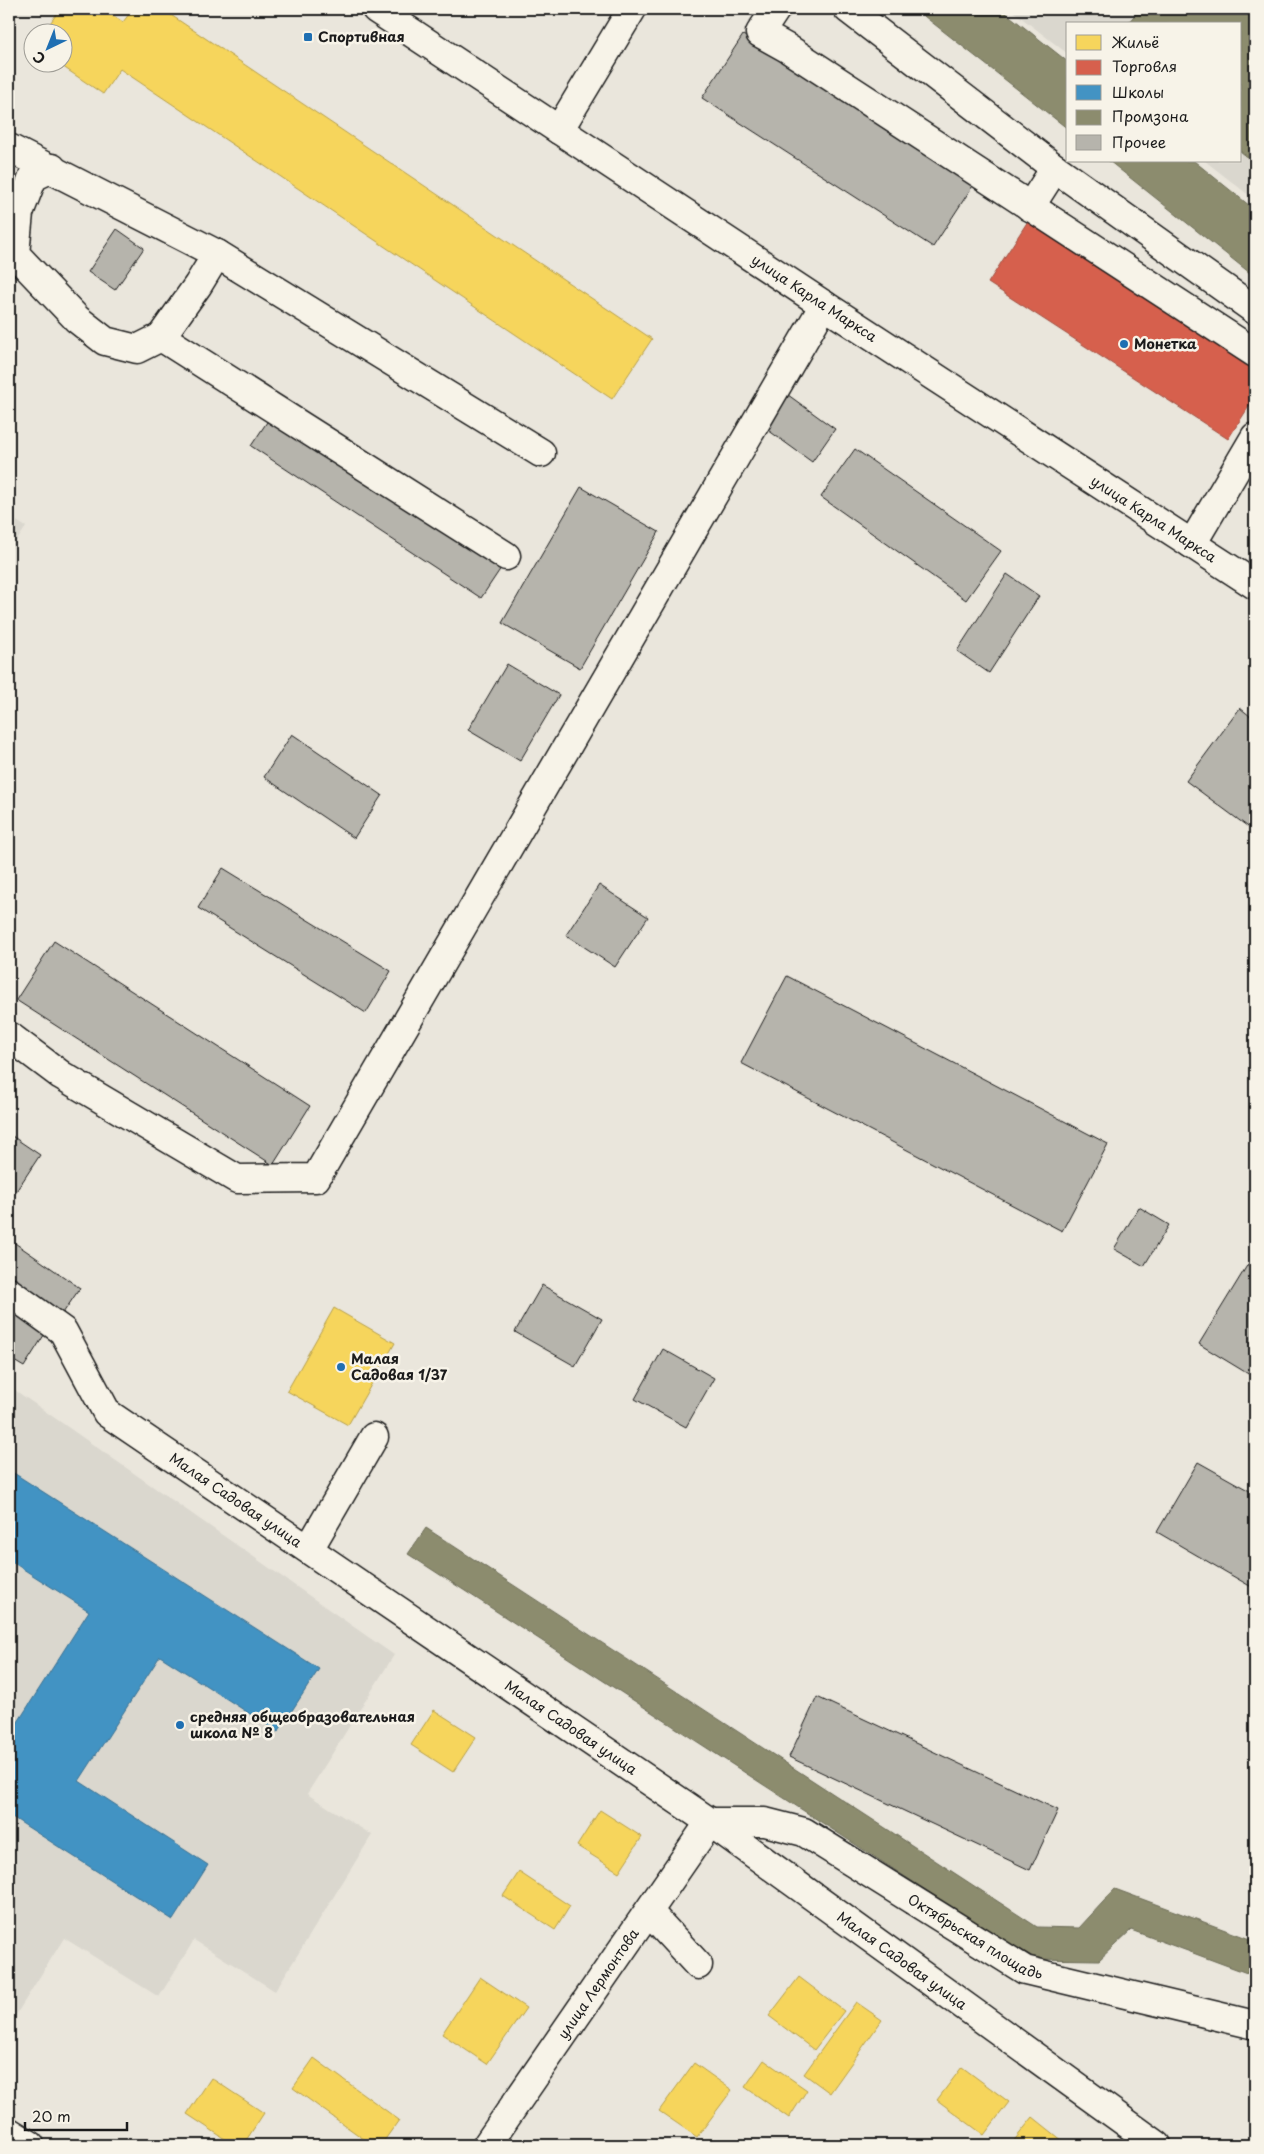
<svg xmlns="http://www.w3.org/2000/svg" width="1264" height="2154" viewBox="0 0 1264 2154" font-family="'Playpen Sans',sans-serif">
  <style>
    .built { fill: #dad7ce }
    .homes { fill: #f6d55c; stroke: #b59e49 }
    .shops { fill: #d6604d; stroke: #9e4c3e }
    .schools { fill: #4393c3; stroke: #376f91 }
    .industry { fill: #8c8c6e; stroke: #6a6a55 }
    .building { fill: #b6b4ac; stroke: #1c1c1c }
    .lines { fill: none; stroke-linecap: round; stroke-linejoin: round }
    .minor-casing { stroke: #1c1c1c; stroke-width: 31 }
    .major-casing { stroke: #1c1c1c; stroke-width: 31 }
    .minor { stroke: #f7f3e8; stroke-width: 28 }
    .major { stroke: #f7f3e8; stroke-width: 28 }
    .poi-dot { fill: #1f6fb2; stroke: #f7f3e8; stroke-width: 2 }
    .labels { text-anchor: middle; stroke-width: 5; stroke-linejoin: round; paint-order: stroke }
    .poi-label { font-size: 14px; font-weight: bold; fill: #1c1c1c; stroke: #f7f3e8; text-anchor: start }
    .street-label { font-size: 14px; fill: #1c1c1c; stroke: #f7f3e8 }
  </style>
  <rect width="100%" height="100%" fill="#eae6dc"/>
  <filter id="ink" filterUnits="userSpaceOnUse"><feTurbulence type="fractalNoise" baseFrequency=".02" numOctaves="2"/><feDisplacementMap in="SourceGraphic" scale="10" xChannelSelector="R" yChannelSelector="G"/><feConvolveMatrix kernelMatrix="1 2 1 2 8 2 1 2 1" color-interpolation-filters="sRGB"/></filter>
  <g filter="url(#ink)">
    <g class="built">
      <polygon points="1010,9 1255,9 1255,200 1205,161 1240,161 1240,24 1068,24 1068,54"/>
      <polygon points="9,516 26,527 9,552"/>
      <polygon points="9,1386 394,1655 307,1794 372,1835 275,1991 194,1940 159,1997 64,1938 9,2026"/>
    </g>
    <g class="homes">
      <polygon points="60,9 103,9 123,22 133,9 162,9 652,339 612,399 120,69 103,94 56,62 62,62 62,32 44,32"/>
      <polygon points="334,1308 395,1343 348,1425 287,1391"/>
      <polygon points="434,1710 476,1737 453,1772 411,1745"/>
      <polygon points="600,1810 642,1837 619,1872 577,1846"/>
      <polygon points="519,1872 570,1906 555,1930 503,1896"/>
      <polygon points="480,1977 526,2008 487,2064 442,2034"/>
      <polygon points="799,1977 844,2011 814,2050 769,2016"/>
      <polygon points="856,2002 882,2020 830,2093 804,2074"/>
      <polygon points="314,2058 399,2120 381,2145 372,2145 293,2088"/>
      <polygon points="764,2060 807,2090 789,2118 745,2087"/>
      <polygon points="694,2063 732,2090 697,2137 659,2111"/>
      <polygon points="962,2067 1009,2102 984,2135 937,2100"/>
      <polygon points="211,2078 264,2113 243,2145 234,2145 187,2114"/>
      <polygon points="1033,2117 1068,2145 1016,2145 1012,2143"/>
    </g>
    <polygon class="shops" points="1028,221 1255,368 1255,397 1228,439 988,283"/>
    <polygon class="schools" points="9,1470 319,1669 278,1732 160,1656 79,1781 208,1865 173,1920 9,1815 9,1736 89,1611 9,1560"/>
    <g class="industry">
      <polygon points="915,9 1001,9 1068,62 1068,129"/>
      <polygon points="1140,9 1255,9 1255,163 1240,151 1240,24 1127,24"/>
      <polygon points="1109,161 1194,161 1255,210 1255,277"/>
      <polygon points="426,1528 1037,1927 1079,1928 1115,1889 1255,1941 1255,1976 1131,1930 1099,1960 1032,1959 408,1554"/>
    </g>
    <g class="building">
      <polygon points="743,35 974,184 933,247 702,98"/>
      <polygon points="117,229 144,248 115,290 88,272"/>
      <polygon points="784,392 835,429 812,462 761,425"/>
      <polygon points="271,416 501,568 481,598 251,446"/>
      <polygon points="855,449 1001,551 966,600 821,497"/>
      <polygon points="581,487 659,532 580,668 502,623"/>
      <polygon points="1007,574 1039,596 989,673 957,651"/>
      <polygon points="507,664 559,695 520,761 468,730"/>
      <polygon points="1240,708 1255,720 1255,832 1186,781"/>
      <polygon points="292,734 382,795 354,838 264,777"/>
      <polygon points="223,868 391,971 366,1013 198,908"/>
      <polygon points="599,885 648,917 615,967 566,935"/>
      <polygon points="54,941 310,1106 273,1165 16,1000"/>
      <polygon points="787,976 1108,1144 1062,1231 741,1063"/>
      <polygon points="9,1134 40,1155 9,1202"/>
      <polygon points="1139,1207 1169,1225 1144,1266 1114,1249"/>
      <polygon points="9,1239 80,1288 59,1319 9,1284"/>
      <polygon points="1248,1264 1255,1269 1255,1378 1199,1344"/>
      <polygon points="542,1285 602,1319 575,1366 515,1332"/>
      <polygon points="9,1308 46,1332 24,1367 9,1358"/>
      <polygon points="663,1349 714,1378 686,1427 635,1399"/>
      <polygon points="1198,1462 1255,1494 1255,1589 1157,1532"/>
      <polygon points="817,1697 1058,1810 1030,1870 789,1757"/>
    </g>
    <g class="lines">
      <g class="minor-casing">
        <g id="minor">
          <polyline points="776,9 760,33 787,48 1255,353"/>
          <polyline points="848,9 1055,168"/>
          <polyline points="559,130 632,9"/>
          <polyline points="9,148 217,254 541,453"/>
          <polyline points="52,168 33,177 19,213 15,254 77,319 105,341 137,349 161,337 506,556"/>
          <polyline points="1030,207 1055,168 1255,310"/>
          <polyline points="161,337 198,285 217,254"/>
          <polyline points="1192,544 1255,437"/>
          <polyline points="9,1036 61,1075 237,1179 316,1178 824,305"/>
          <path id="s1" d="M9 1292 63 1331 107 1413 710 1822 1157 2145"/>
          <polyline points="309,1549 374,1437"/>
          <polyline points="649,1912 698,1965"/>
          <polyline points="9,2132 30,2145"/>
          <path id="s2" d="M487 2145 710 1822H765L804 1832 1025 1970 1255 2025"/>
        </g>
      </g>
      <g class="major-casing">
        <g id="major">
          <path id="s3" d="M376 9 824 305 1255 585"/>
        </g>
      </g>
      <use href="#minor" class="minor"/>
      <use href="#major" class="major"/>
    </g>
  </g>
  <g class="poi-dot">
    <rect x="303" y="32" width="10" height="10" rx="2.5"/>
    <circle cx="1124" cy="344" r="5"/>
    <circle cx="341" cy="1367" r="5"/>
    <circle cx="180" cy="1725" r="5"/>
  </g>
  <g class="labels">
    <g class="poi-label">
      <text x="318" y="42">Спортивная</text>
      <text x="1134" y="349">Монетка</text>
      <text x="351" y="1364">Малая<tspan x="351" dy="16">Садовая 1/37</tspan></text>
      <text x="190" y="1722">средняя общеобразовательная<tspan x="190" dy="16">школа № 8</tspan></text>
    </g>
    <g class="street-label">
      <text dy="5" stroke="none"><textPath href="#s3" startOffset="525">улица Карла Маркса</textPath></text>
      <text dy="5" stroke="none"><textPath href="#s3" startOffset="930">улица Карла Маркса</textPath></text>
      <text dy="5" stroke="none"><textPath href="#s1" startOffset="315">Малая Садовая улица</textPath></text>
      <text dy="5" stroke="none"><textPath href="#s1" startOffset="720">Малая Садовая улица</textPath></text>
      <text dy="5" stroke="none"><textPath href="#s2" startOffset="689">Октябрьская площадь</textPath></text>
      <text dy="5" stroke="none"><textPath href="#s1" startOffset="1125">Малая Садовая улица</textPath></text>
      <text dy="5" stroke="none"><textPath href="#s2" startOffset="196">улица Лермонтова</textPath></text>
    </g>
  </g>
  <rect width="1264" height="2154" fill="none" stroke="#f7f3e8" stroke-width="30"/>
  <rect x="15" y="15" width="1234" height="2124" fill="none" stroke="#1c1c1c" stroke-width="2" filter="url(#ink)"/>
  <rect x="1066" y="22" width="175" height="140" fill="#f7f3e8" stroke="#9f9d96"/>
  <rect x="1076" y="35" width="25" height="15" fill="#f6d55c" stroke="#9f9d96"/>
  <text x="1112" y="48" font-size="15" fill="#1c1c1c">Жильё</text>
  <rect x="1076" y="60" width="25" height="15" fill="#d6604d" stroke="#9f9d96"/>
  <text x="1112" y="72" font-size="15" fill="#1c1c1c">Торговля</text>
  <rect x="1076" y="85" width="25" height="15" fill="#4393c3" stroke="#9f9d96"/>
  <text x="1112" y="98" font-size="15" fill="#1c1c1c">Школы</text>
  <rect x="1076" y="110" width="25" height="15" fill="#8c8c6e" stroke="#9f9d96"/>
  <text x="1112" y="122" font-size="15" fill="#1c1c1c">Промзона</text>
  <rect x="1076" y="135" width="25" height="15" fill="#b6b4ac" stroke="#9f9d96"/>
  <text x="1112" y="148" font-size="15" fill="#1c1c1c">Прочее</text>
  <g transform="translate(48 48) rotate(223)"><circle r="24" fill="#f7f3e8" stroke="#9f9d96"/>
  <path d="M0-4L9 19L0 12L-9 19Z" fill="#1f6fb2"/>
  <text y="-8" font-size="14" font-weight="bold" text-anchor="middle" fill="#1c1c1c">С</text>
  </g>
  <path d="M25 2122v8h102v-8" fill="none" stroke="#1c1c1c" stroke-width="2.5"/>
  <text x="32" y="2122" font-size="15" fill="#1c1c1c" stroke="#f7f3e8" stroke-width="4" paint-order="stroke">20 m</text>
</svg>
